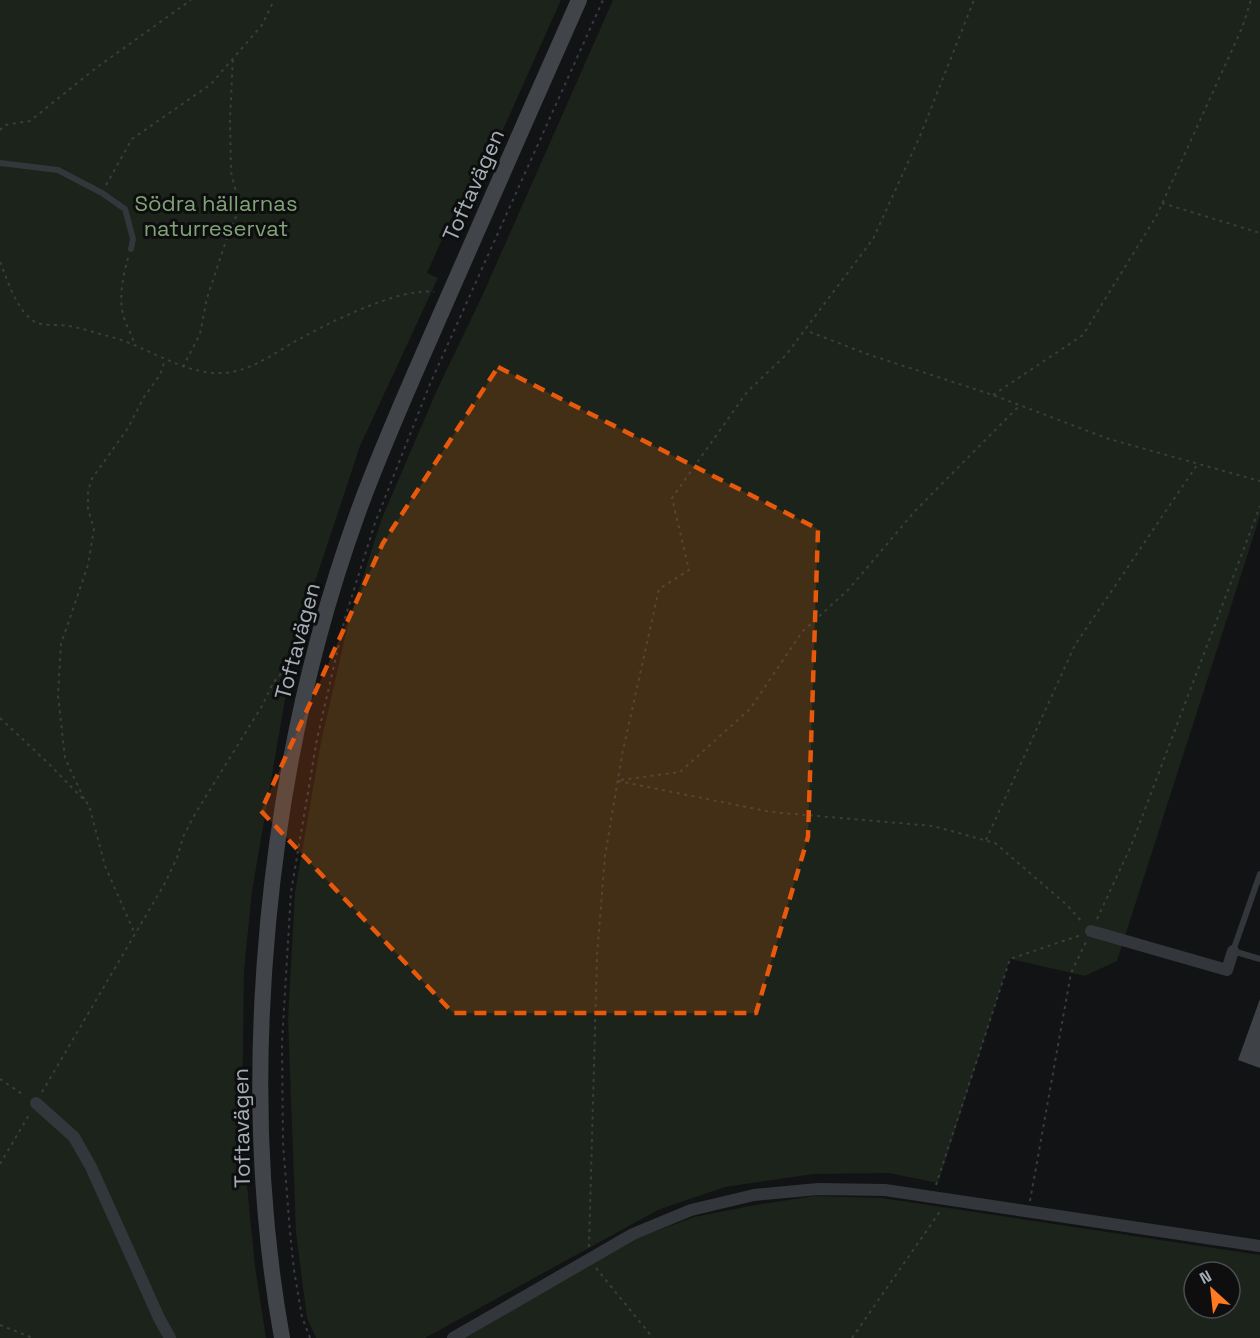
<svg xmlns="http://www.w3.org/2000/svg" width="1260" height="1338" viewBox="0 0 1260 1338" font-family="'Space Grotesk',sans-serif">
  <style>
    .green { fill: #1b231a; fill-rule: evenodd }
    .building { fill: #3e4145 }
    .lines { fill: none; stroke-linecap: round; stroke-linejoin: round }
    .path { stroke: #393d41; stroke-width: 2; stroke-dasharray: 3 4.5; stroke-linecap: butt }
    .lane { stroke: #33363a; stroke-width: 6 }
    .street { stroke: #33363a; stroke-width: 12 }
    .secondary { stroke: #41454a; stroke-width: 16 }
    .marked { fill: #e8590c; fill-opacity: 0.2; stroke: #e8590c; stroke-width: 4.5; stroke-dasharray: 12 8; stroke-linejoin: round }
    .labels { text-anchor: middle; stroke-width: 6; stroke-linejoin: round; paint-order: stroke }
    .street-label { font-size: 22px; fill: #a3aeb6; stroke: #0e0e0f }
    .park-label { font-size: 22px; fill: #80a378; stroke: #0e0e0f }
  </style>
  <rect width="100%" height="100%" fill="#121314"/>
  <g class="green">
    <polygon points="0,0 561,0 468,208 458,204 427,273 438,278 360,446 314,585 287,688 252,891 244,971 242,1134 255,1266 266,1338 0,1338"/>
    <polygon points="613,0 1260,0 1260,516 1117,961 1085,976 1010,959 938,1183 889,1173 814,1174 725,1187 658,1210 425,1338 316,1338 307,1318 296,1233 288,1020 295,892 321,742 349,620 382,518 437,390 483,294"/>
    <path d="M814 1196 882 1198 1260 1255V1338H465L632 1240 694 1217 755 1205ZM1194 1272H1230V1308H1194Z"/>
  </g>
  <polygon class="building" points="1260,999 1260,1068 1238,1060"/>
  <g class="lines">
    <g class="path">
      <polyline points="0,130 5,125 30,121 96,68 191,0"/>
      <polyline points="106,185 132,139 211,84 262,25 274,0"/>
      <polyline points="1162,203 1260,233"/>
      <path d="M128 258C123 276 118 299 124 318 127 328 133 335 134 345"/>
      <path d="M0 262C8 281 17 313 37 323 46 326 59 324 69 326 82 328 95 333 108 336 148 346 182 375 224 373 250 371 272 355 294 342 326 324 399 287 434 292"/>
      <polyline points="810,332 867,354 993,395 1109,439 1260,481"/>
      <polyline points="183,367 200,334 207,298 229,232 236,217 237,196 231,172 230,119 233,58"/>
      <polyline points="993,395 1083,335 1157,215 1242,28 1251,0"/>
      <polyline points="0,718 48,763 89,805 105,866 135,934"/>
      <polyline points="621,780 680,772 750,709 802,632 849,589 915,511 1020,405"/>
      <polyline points="618,781 771,812 933,826 995,843 1067,905 1082,922"/>
      <polyline points="84,799 65,758 58,695 61,644 88,565 94,529 88,509 88,493 91,480 128,428 144,397 160,375 165,360"/>
      <polyline points="986,840 1075,645 1197,465"/>
      <polyline points="1097,919 1131,846 1260,506"/>
      <polyline points="0,1079 25,1096"/>
      <polyline points="42,1092 165,883 177,858 183,837 195,814 262,706 273,683 300,651"/>
      <polyline points="0,1164 29,1115"/>
      <polyline points="936,1185 1010,959 1081,935"/>
      <polyline points="1030,1201 1071,973 1087,940"/>
      <polyline points="589,1247 597,956 605,856 622,755 659,589 689,570 672,498 747,392 786,355 873,239 920,136 974,0"/>
      <polyline points="596,1268 653,1338"/>
      <polyline points="0,1325 33,1338"/>
      <polyline points="310,1338 302,1317 294,1270 290,1232 283,1143 282,1042 291,892 317,739 345,618 375,523 430,384 603,0"/>
      <polyline points="852,1338 941,1210"/>
    </g>
    <g class="lane">
      <polyline points="0,163 58,170 102,193 125,209 133,239 131,249"/>
      <polyline points="1260,874 1233,951 1260,959"/>
    </g>
    <g class="street">
      <polyline points="1091,931 1227,970 1233,951"/>
      <polyline points="36,1103 74,1137 91,1167 159,1318 170,1338"/>
      <polyline points="453,1338 633,1234 691,1210 754,1195 818,1189 885,1190 1260,1246"/>
    </g>
    <path class="secondary" d="M282 1338C235 1076 267 765 357 515 380 451 408 389 435 327 482 218 531 109 579 0"/>
  </g>
  <path class="marked" d="M498 367 818 529 808 837 756 1013H453L261 811 383 543Z"/>
  <g class="labels">
    <g class="street-label">
      <text transform="translate(473 185) rotate(-66)" y="8">Toftavägen</text>
      <text transform="translate(297 641) rotate(-75)" y="8">Toftavägen</text>
      <text transform="translate(241 1128) rotate(-91)" y="8">Toftavägen</text>
    </g>
    <g class="park-label">
      <text x="216" y="211">Södra hällarnas<tspan x="216" dy="25">naturreservat</tspan></text>
    </g>
  </g>
  <g transform="translate(1212 1290) rotate(333)"><circle r="28" fill="#0e0e0f" stroke="#4a4e52" stroke-width="1.5"/>
  <path d="M0-4.5L10 22L0 15L-10 22Z" fill="#ff7a20"/>
  <text y="-9" font-size="16" font-weight="bold" text-anchor="middle" fill="#a3aeb6">N</text>
  </g>
</svg>
